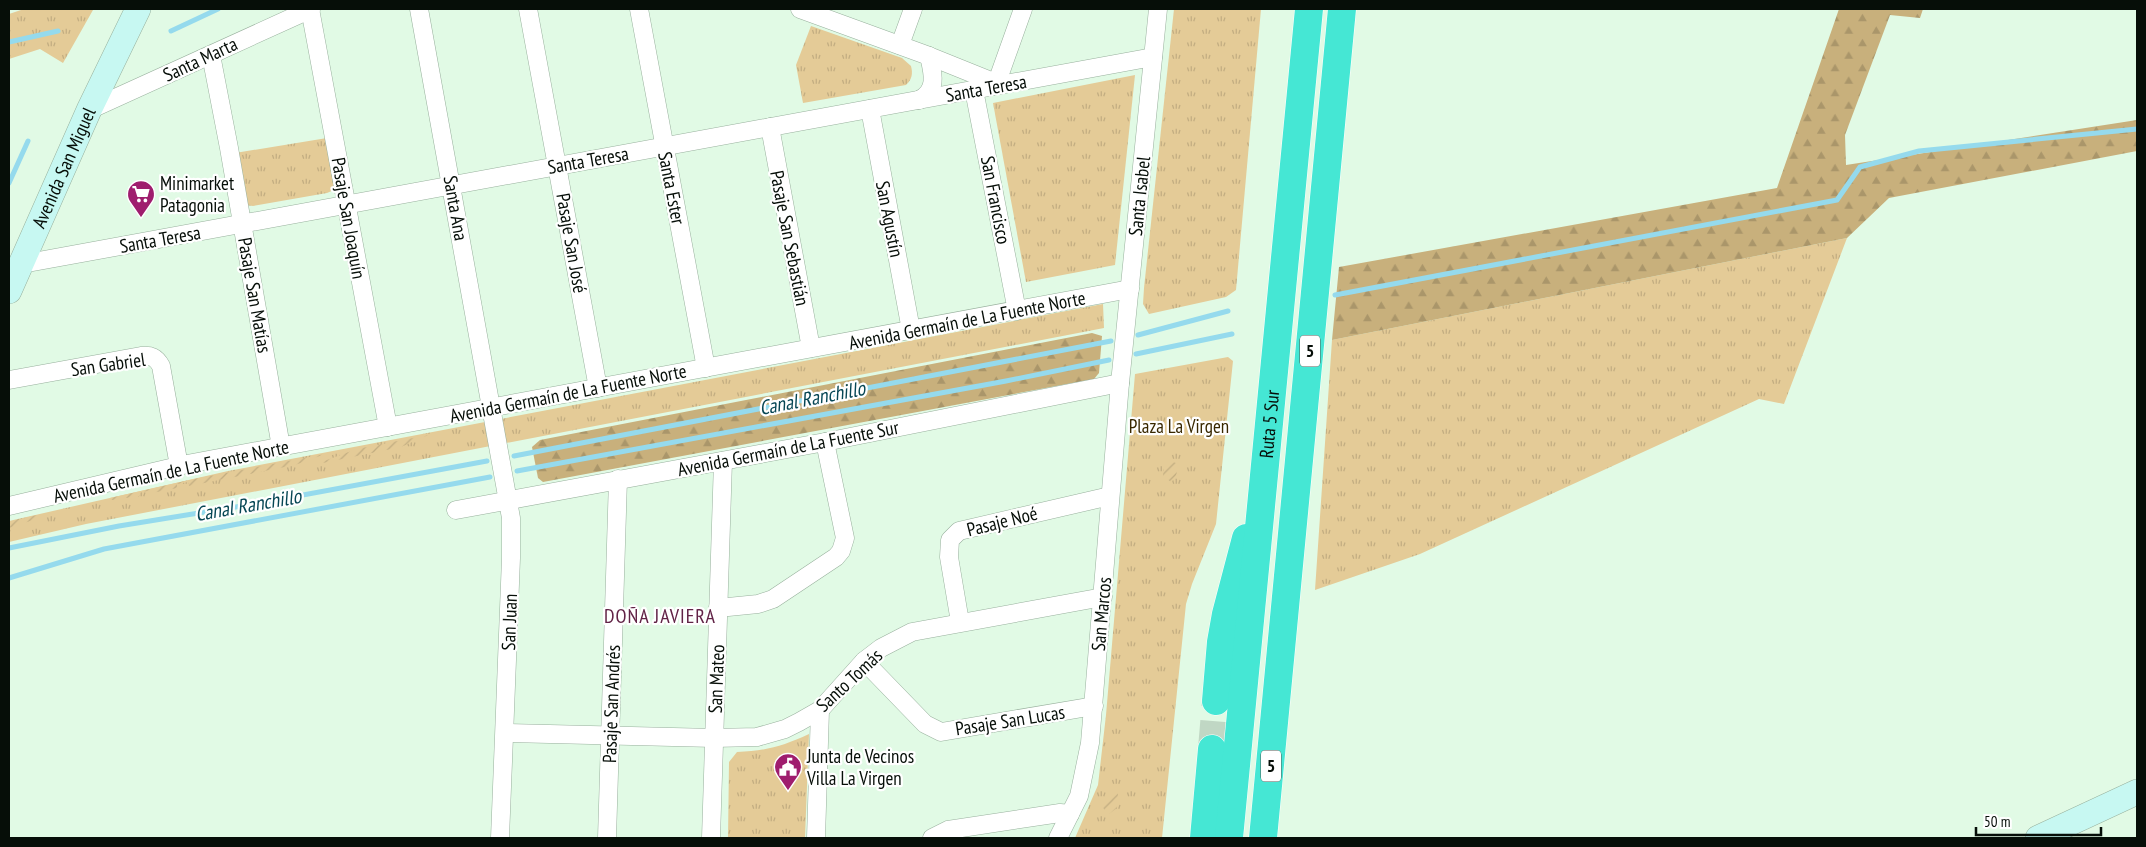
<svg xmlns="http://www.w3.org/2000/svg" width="2146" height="847" viewBox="0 0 2146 847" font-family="'PT Sans Narrow',sans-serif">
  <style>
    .grass { fill: url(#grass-tufts) }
    .forest { fill: url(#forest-firs) }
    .garden { fill: url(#garden-furrows) }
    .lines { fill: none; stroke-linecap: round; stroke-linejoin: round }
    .stream { stroke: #95daed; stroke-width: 5 }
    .highway-tunnel { stroke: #c0d7c4; stroke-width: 28; stroke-dasharray: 28 14; stroke-linecap: butt }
    .street-casing { stroke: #98b09d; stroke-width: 19 }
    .secondary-casing { stroke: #98b09d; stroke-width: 26 }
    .highway-casing { stroke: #fff; stroke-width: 29 }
    .street { stroke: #fff; stroke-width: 18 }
    .secondary { stroke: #c7f8f2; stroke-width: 25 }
    .highway { stroke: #45e7d4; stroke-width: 28 }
    .labels { text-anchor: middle; stroke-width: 4.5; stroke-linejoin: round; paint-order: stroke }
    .shield { fill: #fff; stroke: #515652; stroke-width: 1 }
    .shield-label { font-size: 18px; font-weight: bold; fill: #060e08 }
    .street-label { font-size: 19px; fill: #060e08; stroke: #fff }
    .poi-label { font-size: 19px; fill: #060e08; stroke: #fff; text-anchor: start }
    .park-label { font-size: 19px; fill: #392800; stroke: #fff }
    .water-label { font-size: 20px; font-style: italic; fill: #064654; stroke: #fff }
    .neighbourhood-label { font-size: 20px; letter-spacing: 1px; fill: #612346; stroke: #fff }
  </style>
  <defs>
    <pattern id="grass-tufts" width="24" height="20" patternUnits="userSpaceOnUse" patternTransform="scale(1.25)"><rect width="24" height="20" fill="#e4cb97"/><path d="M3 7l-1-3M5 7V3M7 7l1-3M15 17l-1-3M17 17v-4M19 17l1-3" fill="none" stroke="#c2ad81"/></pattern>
    <pattern id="forest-firs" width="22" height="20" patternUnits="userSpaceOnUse" patternTransform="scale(1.25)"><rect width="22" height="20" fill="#c8b07c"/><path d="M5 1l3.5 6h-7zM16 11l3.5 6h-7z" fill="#aa966a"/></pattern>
    <pattern id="garden-furrows" width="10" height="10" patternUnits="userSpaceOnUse" patternTransform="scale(1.25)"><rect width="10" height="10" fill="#e4cb97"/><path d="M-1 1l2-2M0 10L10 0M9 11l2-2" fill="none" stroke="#c2ad81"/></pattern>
  </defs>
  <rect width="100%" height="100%" fill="#e1fae5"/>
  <g class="grass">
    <polygon points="1174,9 1261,9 1236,290 1226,297 1149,314 1143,304 1144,288"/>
    <polygon points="21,10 93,10 63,63 40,49 9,59 9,14"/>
    <path d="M811 26 902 58 911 66C913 74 912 79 906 85L803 103 796 65Z"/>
    <polygon points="1135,75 1115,265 1026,282 993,103"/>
    <polygon points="327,138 334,190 327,193 253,206 245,205 235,153"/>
    <polygon points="1847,238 1784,404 1759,399 1420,554 1315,590 1332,340"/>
    <polygon points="1103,304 1104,328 86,524 9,542 9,521 228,471"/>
    <polygon points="1228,357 1233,361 1216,524 1192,584 1186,604 1162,838 1075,838 1098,785 1106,715 1135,374"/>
    <path d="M809 734 805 838H728L729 762 737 752C766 751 783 746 809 734Z"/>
  </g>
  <g class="forest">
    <polygon points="1839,9 1923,9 1920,18 1890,15 1845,135 1846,165 2137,120 2137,151 1889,198 1847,238 1332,340 1339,267 1777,188"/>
    <polygon points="1092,333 1102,336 1099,373 1094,379 543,482 538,478 532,447 540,440"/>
  </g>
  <g class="garden">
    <polygon points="428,435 401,447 313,465 357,449"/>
    <polygon points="325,454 295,465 189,486 188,482 177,484 177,488 152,493 151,490 139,493 139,496 112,500 110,498 194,479"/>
    <path d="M1170 461 1176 463C1178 470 1177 478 1171 482L1163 476 1164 465Z"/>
    <polygon points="37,515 39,518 9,528 9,522"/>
    <polygon points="1118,793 1117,808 1109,814 1106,814 1103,807"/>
  </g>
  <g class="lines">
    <g class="stream">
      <polyline points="171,31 218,9"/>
      <polyline points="9,42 58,31"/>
      <polyline points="9,183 28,141"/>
      <polyline points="1335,295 1837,200 1860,167 1919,151 2137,129"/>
      <polyline points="1138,335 1228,311"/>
      <polyline points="1136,354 1232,334"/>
      <polyline points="514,456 1111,341"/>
      <polyline points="517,471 1006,381 1109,360"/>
      <polyline points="9,548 119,526 254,504 487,461"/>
      <polyline points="9,578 104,549 490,477"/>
    </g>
    <polyline class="highway-tunnel" points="1212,749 1216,701"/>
    <g class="street-casing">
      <g id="street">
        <polyline points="310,9 388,427"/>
        <polyline points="419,9 511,518 511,558 500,838"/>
        <polyline points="528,9 598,388"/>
        <polyline points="639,9 706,368"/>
        <polyline points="800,9 929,56 1001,85"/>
        <polyline points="900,45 913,9"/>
        <polyline points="211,55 229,148 281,447"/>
        <polyline points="997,82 1023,9"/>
        <polyline points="974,90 1017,311"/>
        <path d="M919 100C938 91 933 73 929 56"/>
        <polyline points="870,109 911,330"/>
        <polyline points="89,110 311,9"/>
        <polyline points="770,127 811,348"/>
        <polyline points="22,264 1153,57"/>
        <path d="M9 380 141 356C151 355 156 357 161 366L179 466"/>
        <polyline points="9,506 187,464 1130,289"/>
        <polyline points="456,510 825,442 1120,383"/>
        <polyline points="718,608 758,604 773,599 836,557 841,551 845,538 825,442"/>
        <polyline points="960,622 949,557 950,540 959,531 1110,496"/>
        <polyline points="864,661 925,724 941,732 1094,706"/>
        <polyline points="505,733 714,738 757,737 785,729 799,722 820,710 864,661 881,648 912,632 1103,597"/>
        <polyline points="607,838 618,479"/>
        <polyline points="711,838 723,461"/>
        <polyline points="816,838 820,710"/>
        <polyline points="932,838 948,830 1060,813 1070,814"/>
        <polyline points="1058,838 1079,796 1090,743 1120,383 1158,9"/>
      </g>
    </g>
    <g class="secondary-casing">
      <g id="secondary">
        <path id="s1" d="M9 291 89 110 138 9"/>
        <polyline points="2038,838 2137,792"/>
      </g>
    </g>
    <g class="highway-casing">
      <g id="highway">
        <polyline points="1216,701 1221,642 1226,614 1246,538"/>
        <polyline points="1204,838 1212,749"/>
        <path id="s2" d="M1229 838 1309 9"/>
        <polyline points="1263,838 1342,9"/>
      </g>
    </g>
    <use href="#street" class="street"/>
    <use href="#secondary" class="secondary"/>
    <use href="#highway" class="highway"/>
  </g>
  <defs>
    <g id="supermarket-pin" transform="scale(1.4375)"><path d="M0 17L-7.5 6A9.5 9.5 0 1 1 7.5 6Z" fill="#9f1d6e" stroke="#fff"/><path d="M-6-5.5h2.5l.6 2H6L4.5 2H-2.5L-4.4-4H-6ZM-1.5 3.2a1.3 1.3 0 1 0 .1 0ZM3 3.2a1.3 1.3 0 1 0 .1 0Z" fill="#fff"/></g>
    <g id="civic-pin" transform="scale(1.4375)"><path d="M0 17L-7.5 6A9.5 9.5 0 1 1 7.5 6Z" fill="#9f1d6e" stroke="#fff"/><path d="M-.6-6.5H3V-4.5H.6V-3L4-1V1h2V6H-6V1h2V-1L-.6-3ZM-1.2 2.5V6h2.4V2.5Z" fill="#fff"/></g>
  </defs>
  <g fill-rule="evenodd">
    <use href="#supermarket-pin" x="141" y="194"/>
    <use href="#civic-pin" x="788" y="767"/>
  </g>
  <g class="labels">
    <g class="shield">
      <rect x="1300" y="335.5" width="20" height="31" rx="4"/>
      <rect x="1261" y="750.5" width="20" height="31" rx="4"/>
    </g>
    <g class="shield-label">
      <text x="1310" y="357">5</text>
      <text x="1271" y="772">5</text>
    </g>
    <g class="street-label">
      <text transform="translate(200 59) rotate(-25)" y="7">Santa Marta</text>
      <text transform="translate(986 88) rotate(-10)" y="7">Santa Teresa</text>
      <text transform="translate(588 160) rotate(-10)" y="7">Santa Teresa</text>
      <text dy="7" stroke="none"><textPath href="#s1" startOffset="135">Avenida San Miguel</textPath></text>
      <text transform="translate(672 188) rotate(79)" y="7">Santa Ester</text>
      <text transform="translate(1139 196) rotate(-84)" y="7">Santa Isabel</text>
      <text transform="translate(996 200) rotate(79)" y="7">San Francisco</text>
      <text transform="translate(456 208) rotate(80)" y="7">Santa Ana</text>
      <text transform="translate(349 218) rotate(80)" y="7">Pasaje San Joaquín</text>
      <text transform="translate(890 219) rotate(79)" y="7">San Agustín</text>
      <text transform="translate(790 238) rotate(79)" y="7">Pasaje San Sebastián</text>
      <text transform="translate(160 239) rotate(-10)" y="7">Santa Teresa</text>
      <text transform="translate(572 243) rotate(80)" y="7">Pasaje San José</text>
      <text transform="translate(255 295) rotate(80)" y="7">Pasaje San Matías</text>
      <text transform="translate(967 320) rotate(-11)" y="7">Avenida Germaín de La Fuente Norte</text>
      <text transform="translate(108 364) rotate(-8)" y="7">San Gabriel</text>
      <text transform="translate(568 393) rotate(-11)" y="7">Avenida Germaín de La Fuente Norte</text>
      <text dy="7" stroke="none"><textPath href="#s2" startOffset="416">Ruta 5 Sur</textPath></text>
      <text transform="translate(788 448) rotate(-11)" y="7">Avenida Germaín de La Fuente Sur</text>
      <text transform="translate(171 471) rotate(-12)" y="7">Avenida Germaín de La Fuente Norte</text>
      <text transform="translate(1002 521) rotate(-14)" y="7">Pasaje Noé</text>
      <text transform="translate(1101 614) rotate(-85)" y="7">San Marcos</text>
      <text transform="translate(509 622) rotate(-88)" y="7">San Juan</text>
      <text transform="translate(716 679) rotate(-88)" y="7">San Mateo</text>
      <text transform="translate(849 680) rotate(-43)" y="7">Santo Tomás</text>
      <text transform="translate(611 704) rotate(-88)" y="7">Pasaje San Andrés</text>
      <text transform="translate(1010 720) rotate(-9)" y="7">Pasaje San Lucas</text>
    </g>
    <g class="poi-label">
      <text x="160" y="190">Minimarket<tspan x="160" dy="22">Patagonia</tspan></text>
      <text x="807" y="763">Junta de Vecinos<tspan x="807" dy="22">Villa La Virgen</tspan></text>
    </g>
    <g class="park-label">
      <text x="1179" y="433">Plaza La Virgen</text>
    </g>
    <g class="water-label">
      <text transform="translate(812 398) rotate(-11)" y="7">Canal Ranchillo</text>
      <text transform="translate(248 505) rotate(-10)" y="7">Canal Ranchillo</text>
    </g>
    <g class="neighbourhood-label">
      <text x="660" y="623">DOÑA JAVIERA</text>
    </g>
  </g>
  <rect width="2146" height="847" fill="none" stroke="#060e08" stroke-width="20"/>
  <path d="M1976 827v8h125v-8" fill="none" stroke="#060e08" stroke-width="2.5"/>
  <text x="1984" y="827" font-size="15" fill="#060e08" stroke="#ffffff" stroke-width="4" paint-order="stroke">50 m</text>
</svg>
